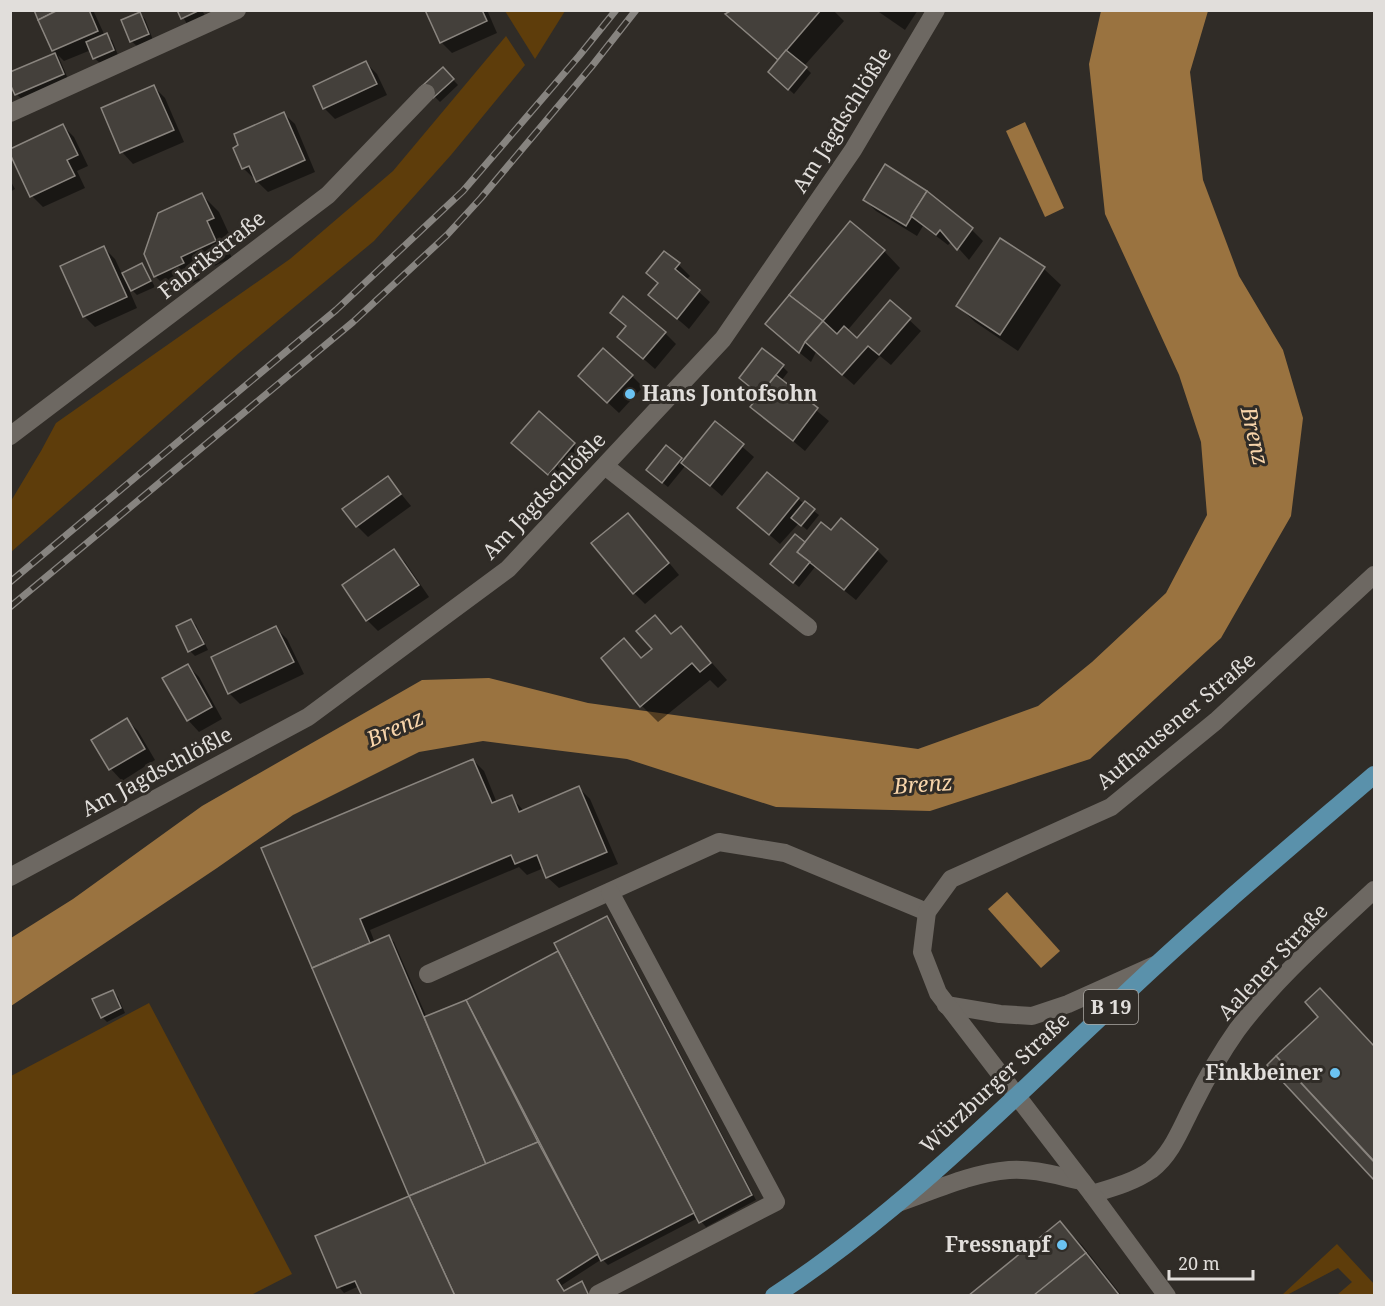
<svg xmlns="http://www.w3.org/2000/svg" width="1385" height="1306" viewBox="0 0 1385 1306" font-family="'Noto Serif',serif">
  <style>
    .green { fill: #5e3d0b }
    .water { fill: #9a7340 }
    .shadow { fill: #0007 }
    .building { fill: #44403b; stroke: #8a857f; stroke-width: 1.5 }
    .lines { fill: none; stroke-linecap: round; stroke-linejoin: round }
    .minor { stroke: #6d6862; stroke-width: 18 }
    .major { stroke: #5a91ab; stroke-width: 18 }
    .rail-casing { stroke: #878480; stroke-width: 7 }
    .rail { stroke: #302c27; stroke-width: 4.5; stroke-dasharray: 14; stroke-linecap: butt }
    .poi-dot { fill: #6bc3f2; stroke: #302c27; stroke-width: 2 }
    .labels { text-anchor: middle; stroke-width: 6; stroke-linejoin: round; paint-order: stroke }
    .shield { fill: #302c27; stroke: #aca9a5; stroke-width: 1.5 }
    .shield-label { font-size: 20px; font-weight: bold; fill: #e1dedb }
    .street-label { font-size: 21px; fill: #e1dedb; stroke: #302c27 }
    .poi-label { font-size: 21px; font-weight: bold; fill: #e1dedb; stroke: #302c27; text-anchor: end }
    .water-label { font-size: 22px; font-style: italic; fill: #f7d4aa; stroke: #302c27 }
  </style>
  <rect width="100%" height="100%" fill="#302c27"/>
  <g class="green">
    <polygon points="505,11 565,11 535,59"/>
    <polygon points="506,36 525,65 451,155 374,241 239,353 11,552 11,501 41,451 56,423 290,259 393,171"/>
    <polygon points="149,1003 292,1274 251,1295 11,1295 11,1076"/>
    <polygon points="1337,1244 1374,1284 1374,1295 1337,1295 1352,1282 1338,1268 1287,1295 1282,1295"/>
  </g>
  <g class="water">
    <polygon points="1101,11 1208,11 1190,72 1203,180 1239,276 1283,350 1303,418 1291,516 1221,638 1090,759 930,811 776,807 627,759 483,741 419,752 293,815 217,868 11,1006 11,938 73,899 202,806 422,680 489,678 588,703 918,749 1038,706 1092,662 1166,593 1207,515 1201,442 1179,375 1105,214 1089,64"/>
    <polygon points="1025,122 1064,208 1045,217 1006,131"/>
    <polygon points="1007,892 1060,951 1041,968 988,909"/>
  </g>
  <g class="shadow">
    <polygon points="35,10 93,10 105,36 112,40 118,55 100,63 94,58 91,50 64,61 58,55 68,79 22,99 16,94 10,73 57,54 53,50"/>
    <polygon points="179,10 202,10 205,16 187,24"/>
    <polygon points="427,10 487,10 497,33 452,53 441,42"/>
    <polygon points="735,10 833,10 844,21 804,66 811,73 794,94 775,77 779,61 728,14"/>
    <polygon points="876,10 918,10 905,30"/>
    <polygon points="140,14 145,19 153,40 137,46 131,41"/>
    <polygon points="366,63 377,74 387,95 335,119 324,108"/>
    <polygon points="443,69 458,85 440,102 424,86"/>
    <polygon points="154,87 165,98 184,142 133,164 122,152 103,109"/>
    <polygon points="283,113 295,124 315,172 268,192 243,168"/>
    <polygon points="63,126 74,137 88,166 77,171 85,188 43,207 32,196 10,151"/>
    <polygon points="10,180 15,189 10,192"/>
    <polygon points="202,195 219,212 230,236 223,239 232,258 197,274 200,280 172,293 155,276"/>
    <polygon points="865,200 972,230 983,241 969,260 952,241 948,245 923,226 917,236 876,211"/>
    <polygon points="104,248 115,259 122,274 141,265 146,270 155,287 137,295 127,285 137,308 95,327 84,316"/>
    <polygon points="884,251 900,268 847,331 857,340 890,302 921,331 891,365 880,356 854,385 816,352 811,362 778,335"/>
    <polygon points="679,265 690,276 686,280 710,302 689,329 650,295"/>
    <polygon points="1044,269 1061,285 1018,351 975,322 958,306"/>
    <polygon points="612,312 665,333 676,344 655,369 619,337 627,327"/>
    <polygon points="783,367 788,372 781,381 829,421 805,451 752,407 762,396 746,383"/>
    <polygon points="632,376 643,387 619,413 591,387"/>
    <polygon points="539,413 585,455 559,485 524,454"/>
    <polygon points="715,423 754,457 722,496 686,465 668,487 653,475 681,459 684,462"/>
    <polygon points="388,478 411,506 368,537 357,526"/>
    <polygon points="798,499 819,515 807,530 799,523 780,544 739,508"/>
    <polygon points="639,526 679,575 645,604 634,593"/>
    <polygon points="831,532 877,550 888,561 856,600 815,567 799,587 777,569 795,536 805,544"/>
    <polygon points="394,551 405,562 429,597 378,631 367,620"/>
    <polygon points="655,617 673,635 681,628 727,680 718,688 710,680 658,722 642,706 624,640 642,659 654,649"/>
    <polygon points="191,620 196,625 208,650 195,656 190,651"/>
    <polygon points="276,628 287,639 304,674 240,704 229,693"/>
    <polygon points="188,666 199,677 222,719 199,732 188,720"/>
    <polygon points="127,720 138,731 155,760 122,781 111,769 93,741"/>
    <polygon points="473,760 484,771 497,803 511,797 524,811 579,788 590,799 618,864 559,888 547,877 544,868 527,875 519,867 370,930 375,943 389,937 394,942 427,1018 466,1001 560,952 607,917 612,923 756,1200 706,1227 698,1218 608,1265 602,1259 562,1285 565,1292 581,1283 590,1296 364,1296 359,1286 344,1293 339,1287 411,1197 263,849"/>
    <polygon points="112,991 118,997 125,1013 107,1022 102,1017"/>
    <polygon points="1342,1012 1374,1047 1374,1178 1270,1065 1320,1017"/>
    <polygon points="1060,1223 1082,1245 1122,1296 970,1296"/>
  </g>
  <g class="building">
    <polygon points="34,10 58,10 38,20"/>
    <polygon points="58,10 89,10 98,31 52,51 38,20"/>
    <polygon points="177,10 200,10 181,19"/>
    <polygon points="425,10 482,10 487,21 440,43"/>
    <polygon points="732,10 821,10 778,60 725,14"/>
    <polygon points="140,12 149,34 130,42 121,20"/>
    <polygon points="107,33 114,50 93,59 86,42"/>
    <polygon points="786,50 807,67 788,90 768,72"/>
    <polygon points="55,53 64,74 15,95 10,84 10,72"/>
    <polygon points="366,61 377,84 323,109 313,86"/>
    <polygon points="443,67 454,79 433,98 422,86"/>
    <polygon points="154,85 174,130 120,153 101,108"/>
    <polygon points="284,112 305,160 256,182 249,166 242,169 233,148 238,145 234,134"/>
    <polygon points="63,124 78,155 67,160 75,176 30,197 10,154 10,149"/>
    <polygon points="885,164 927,191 906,226 863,200"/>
    <polygon points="927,191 973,228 957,250 940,230 936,235 911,216"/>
    <polygon points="202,193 214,218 207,221 216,241 181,257 184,263 154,277 144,254 158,213"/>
    <polygon points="850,221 885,250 823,321 789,295"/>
    <polygon points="1000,238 1045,267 1000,335 956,306"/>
    <polygon points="104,246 127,297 83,317 60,266"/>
    <polygon points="664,251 680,263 675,269 700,290 677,319 648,295 658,283 646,273"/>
    <polygon points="142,263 151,281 131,291 122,273"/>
    <polygon points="789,295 823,321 805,342 799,353 765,324"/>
    <polygon points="623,296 666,332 643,359 617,337 626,326 610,313"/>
    <polygon points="890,300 911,318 879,355 868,346 842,375 805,342 823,321 837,334 844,326 857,338"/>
    <polygon points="603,348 633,375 607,403 578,376"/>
    <polygon points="762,348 784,365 760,395 739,378"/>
    <polygon points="776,375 818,408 793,441 750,407"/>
    <polygon points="539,411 575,443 548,475 511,443"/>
    <polygon points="715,421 744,444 710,486 681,463"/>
    <polygon points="666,445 682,458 662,483 646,470"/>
    <polygon points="767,472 799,498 769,535 737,508"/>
    <polygon points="388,476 401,494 356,527 342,509"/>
    <polygon points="805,501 815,509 801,526 791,518"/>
    <polygon points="628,513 669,563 633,594 591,543"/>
    <polygon points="841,518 878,549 844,590 797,552 821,522 831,530"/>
    <polygon points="795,534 805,542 797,552 810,562 793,583 770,564"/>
    <polygon points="394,549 419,585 366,621 342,585"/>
    <polygon points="655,615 671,634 681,626 711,663 700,672 692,663 640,707 601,658 624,638 641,658 652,649 636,631"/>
    <polygon points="191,619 204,644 188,652 176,626"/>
    <polygon points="276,626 294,662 228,694 211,657"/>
    <polygon points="188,664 212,707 187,721 162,678"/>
    <polygon points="127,718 145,749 109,770 91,740"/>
    <polygon points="473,759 492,803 512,795 519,812 579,786 607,852 546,878 537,855 515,864 511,855 360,919 370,943 312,968 261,848"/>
    <polygon points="607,916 752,1195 699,1223 554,943"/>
    <polygon points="389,935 486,1164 409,1196 312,968"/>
    <polygon points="558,951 694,1213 601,1261 466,1000"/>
    <polygon points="1320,988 1374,1046 1374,1161 1276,1056 1318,1017 1305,1002"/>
    <polygon points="113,990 121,1008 101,1018 92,999"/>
    <polygon points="466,1000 538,1142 486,1164 424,1017"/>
    <polygon points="1276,1056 1374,1162 1374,1180 1267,1065"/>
    <polygon points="538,1142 598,1254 557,1280 564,1291 582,1281 589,1296 455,1296 409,1196"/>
    <polygon points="409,1196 455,1296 362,1296 355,1281 337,1288 315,1236"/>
    <polygon points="1060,1221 1086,1253 1034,1296 968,1296"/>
    <polygon points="1086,1253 1120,1296 1034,1296 1034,1295"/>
  </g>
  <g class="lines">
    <g class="minor">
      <polyline points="10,113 237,10"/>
      <polyline points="10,436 328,195 426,93"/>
      <polyline points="605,466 808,627"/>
      <polyline points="10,877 308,717 508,569 723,339 853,150 936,10"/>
      <polyline points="428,974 719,842 785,853 927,912"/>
      <polyline points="946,1005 1000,1014 1032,1016 1068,1004 1155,965"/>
      <path d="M1092 1194C1112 1188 1134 1182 1151 1170 1172 1154 1181 1128 1193 1105 1206 1079 1220 1054 1237 1030 1276 978 1327 934 1374 890"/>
      <path d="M898 1203C933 1191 971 1173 1009 1170 1033 1168 1058 1176 1082 1181"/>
      <polyline points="598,1294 776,1202 610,892"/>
      <polyline points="1167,1296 1092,1194 938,993 922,952 927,912 951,879 1111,807 1216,721 1374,575"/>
    </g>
    <path class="major" d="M774 1296C902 1212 1010 1101 1122 997 1203 920 1289 848 1374 775"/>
    <g class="rail-casing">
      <g id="rail">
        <polyline points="10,582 336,310 463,191 579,56 616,10"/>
        <polyline points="10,607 353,322 447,235 481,198 592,66 636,10"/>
      </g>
    </g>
    <use href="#rail" class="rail"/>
  </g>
  <g class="poi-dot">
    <circle cx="630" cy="394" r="6"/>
    <circle cx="1335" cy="1073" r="6"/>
    <circle cx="1062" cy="1245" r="6"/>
  </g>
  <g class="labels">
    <rect class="shield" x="1084" y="990" width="54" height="34" rx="4.5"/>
    <g class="shield-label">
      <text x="1111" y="1014">B 19</text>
    </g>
    <g class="street-label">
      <text transform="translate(842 120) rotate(-58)" y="7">Am Jagdschlößle</text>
      <text transform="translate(212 255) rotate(-38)" y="7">Fabrikstraße</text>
      <text transform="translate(544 496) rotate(-46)" y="7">Am Jagdschlößle</text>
      <text transform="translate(1176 721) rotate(-40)" y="7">Aufhausener Straße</text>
      <text transform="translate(157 772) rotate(-28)" y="7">Am Jagdschlößle</text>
      <text transform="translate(1273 962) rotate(-47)" y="7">Aalener Straße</text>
      <text transform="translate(995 1083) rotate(-43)" y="7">Würzburger Straße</text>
    </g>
    <g class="poi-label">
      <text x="642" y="401" text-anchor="start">Hans Jontofsohn</text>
      <text x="1323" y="1080">Finkbeiner</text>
      <text x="1050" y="1252">Fressnapf</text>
    </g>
    <g class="water-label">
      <text transform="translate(1255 436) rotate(77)" y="8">Brenz</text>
      <text transform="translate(395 728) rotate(-24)" y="8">Brenz</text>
      <text transform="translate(923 784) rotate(-4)" y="8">Brenz</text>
    </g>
  </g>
  <rect width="1385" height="1306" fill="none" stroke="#e1dedb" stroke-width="24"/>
  <path d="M1169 1270v9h84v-9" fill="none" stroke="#e1dedb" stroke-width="3"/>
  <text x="1178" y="1270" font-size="18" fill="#e1dedb" stroke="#302c27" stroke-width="4.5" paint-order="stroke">20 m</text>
</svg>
